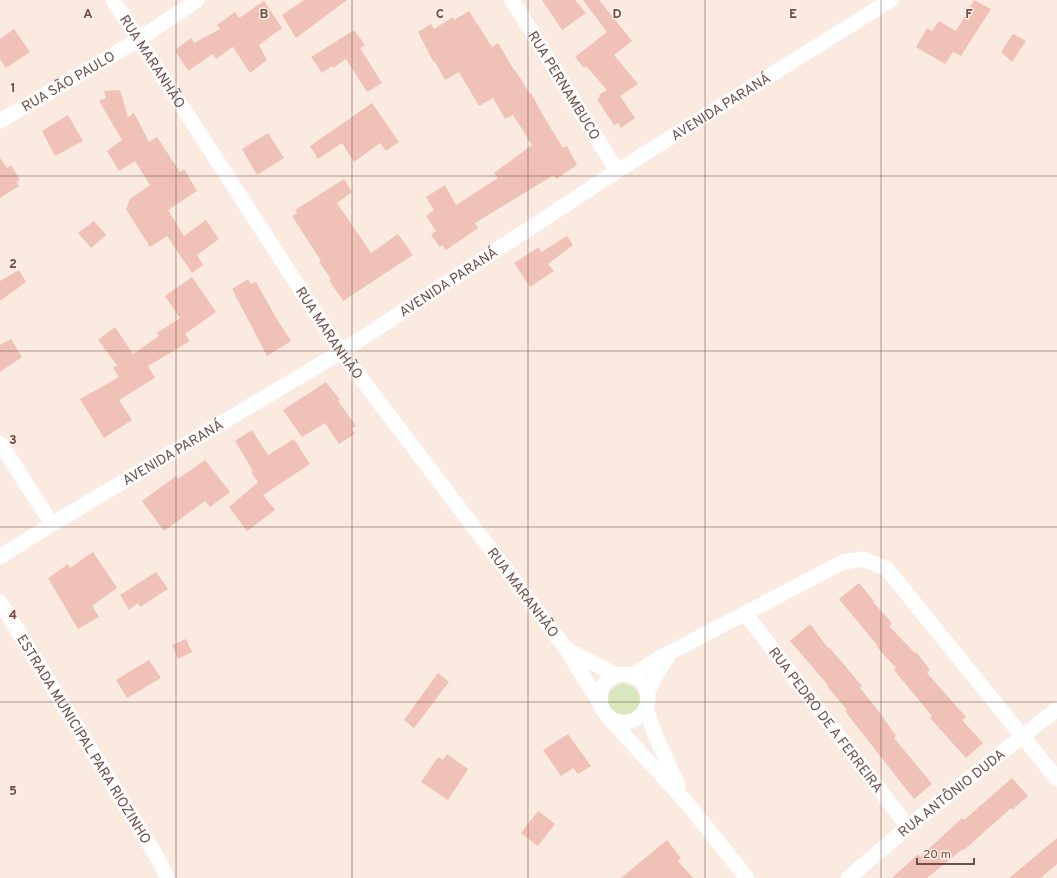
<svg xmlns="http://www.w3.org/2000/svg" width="1057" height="878" viewBox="0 0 1057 878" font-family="Overpass,sans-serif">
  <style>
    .green { fill: #d8e8be }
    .building { fill: #f0c2b7 }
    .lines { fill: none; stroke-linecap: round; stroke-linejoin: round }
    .minor { stroke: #fff; stroke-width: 15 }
    .grid { fill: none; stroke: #704e48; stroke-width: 1; stroke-opacity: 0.55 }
    .labels { text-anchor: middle; stroke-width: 3; stroke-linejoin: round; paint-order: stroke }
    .street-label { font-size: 14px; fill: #704e48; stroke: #ffefe4 }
    .grid-label { font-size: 13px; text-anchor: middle; font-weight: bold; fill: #704e48; stroke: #ffefe4; stroke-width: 3; stroke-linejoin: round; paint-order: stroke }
  </style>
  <rect width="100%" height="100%" fill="#fbeadf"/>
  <circle class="green" cx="624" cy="700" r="16"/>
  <g class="building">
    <polygon points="304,0 347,0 296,38 282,15"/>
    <polygon points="542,0 575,0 586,13 562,30"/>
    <polygon points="583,0 599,0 632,41 614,55 638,84 620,96 635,118 621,128 618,123 614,125 597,99 600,97 599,95 607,90 586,66 584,68 575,57 607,32"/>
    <polygon points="974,0 991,9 961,56 953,52 945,64 916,47 927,28 932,31 939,21 956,31"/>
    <polygon points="264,1 282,28 259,45 267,60 250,73 233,47 231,48 216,59 213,54 188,71 175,50 191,38 194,43 220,29 217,25 235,12 239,18"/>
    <polygon points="469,11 492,47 498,43 514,70 515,70 530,94 531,93 544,117 563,148 567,146 577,165 556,179 554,175 475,223 478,228 446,250 442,245 440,247 431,235 436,231 426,216 434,210 426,197 445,185 456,205 498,178 494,173 532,145 513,115 505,119 493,98 479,106 459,72 445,80 435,62 434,63 418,32 431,24 434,29 453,17 454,20"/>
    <polygon points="14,29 30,52 6,68 0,59 0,39"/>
    <polygon points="354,30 365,45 360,48 382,83 367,92 346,59 333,68 332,66 322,73 311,57"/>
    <polygon points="1013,34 1026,41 1012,62 1001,52"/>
    <polygon points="120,90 128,117 134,113 149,142 157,137 180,172 184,169 197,191 168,210 184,236 206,220 219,239 197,255 203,265 192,273 167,236 150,247 126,209 130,199 150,185 135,161 119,171 107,151 122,140 99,101 106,98 104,91"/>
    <polygon points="372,103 399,142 386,151 380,143 354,162 342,143 318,159 310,146"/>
    <polygon points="68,115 83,141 55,156 42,131"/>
    <polygon points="268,133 284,158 257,175 242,149"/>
    <polygon points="0,158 7,168 11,165 20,180 16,182 19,186 0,198"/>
    <polygon points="344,179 352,192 337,203 371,253 398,234 413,255 343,301 329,280 331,279 319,262 321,261 292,216 297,213 295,210"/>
    <polygon points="94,221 106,235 91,248 78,233"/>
    <polygon points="567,236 573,245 548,264 554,271 530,287 514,263 539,247 541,252"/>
    <polygon points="19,270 26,282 0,301 0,281"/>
    <polygon points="192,277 216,312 185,334 190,341 148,366 155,378 119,400 132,420 104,438 80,399 119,377 113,368 117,365 98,340 115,327 133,354 159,336 157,333 180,318 165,296"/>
    <polygon points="248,279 251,284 256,282 278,321 291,341 267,356 232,289"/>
    <polygon points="11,339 22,357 0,372 0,345"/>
    <polygon points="326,382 340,400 338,401 356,426 351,428 355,434 339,444 325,423 302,437 283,410"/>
    <polygon points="252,430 268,455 294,439 310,464 263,495 275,510 247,531 229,507 258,482 251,472 253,471 235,441"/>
    <polygon points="205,460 230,492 210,507 205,501 164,531 142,501 176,476 178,479"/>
    <polygon points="93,552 117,588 92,606 99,617 78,629 48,578 68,564 70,568"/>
    <polygon points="156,572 168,589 140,607 138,603 129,610 120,595"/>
    <polygon points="859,583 874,601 873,602 892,623 889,626 915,653 916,652 930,670 927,673 966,717 962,720 983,743 966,758 930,718 932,716 894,670 896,668 877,647 878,646 839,599"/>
    <polygon points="810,624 828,648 829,647 862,686 860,688 880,713 896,736 894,738 932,784 914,799 859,729 845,711 847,710 827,686 828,685 790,641"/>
    <polygon points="186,639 192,652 178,659 172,645"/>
    <polygon points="149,660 161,678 127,698 116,680"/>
    <polygon points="438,673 449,682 414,728 404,720"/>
    <polygon points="568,734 591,766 578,774 573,768 561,776 543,750"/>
    <polygon points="447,754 468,769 448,800 421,782 438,757 443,760"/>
    <polygon points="1012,778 1028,796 1012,810 1011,808 964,850 963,849 927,878 892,878 918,854 920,857 962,818 964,820"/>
    <polygon points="538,811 555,824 538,846 521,833"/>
    <polygon points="1057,838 1057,864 1041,878 1009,878"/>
    <polygon points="667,840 681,858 678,861 693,878 621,878"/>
  </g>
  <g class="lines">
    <g class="minor">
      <path id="s1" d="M113 0 341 352 567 650 599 702"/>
      <path id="s2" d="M512 0 617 171"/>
      <path id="s3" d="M0 121 138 40 197 0"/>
      <polyline points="0,443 52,524"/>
      <path id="s4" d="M0 557 52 524 341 352 617 171 891 0"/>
      <path id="s5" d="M0 602 160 862 167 878"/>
      <path id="s6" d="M745 613 908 827"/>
      <polyline points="568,650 616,675"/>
      <circle cx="624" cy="698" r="24"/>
      <polyline points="633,676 640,670 656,660 843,562 863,559 887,569 1057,779"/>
      <polyline points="647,693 654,679 668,656"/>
      <polyline points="646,708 655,735 678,785"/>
      <polyline points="607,716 686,802 747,878"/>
      <path id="s7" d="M848 878 908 827 1057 709"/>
    </g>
  </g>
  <path class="grid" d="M176 0V878M352 0V878M528 0V878M705 0V878M881 0V878M0 176H1057M0 351H1057M0 527H1057M0 702H1057"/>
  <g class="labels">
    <g class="street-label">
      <text dy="5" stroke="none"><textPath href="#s1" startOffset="73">RUA MARANHÃO</textPath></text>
      <text dy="5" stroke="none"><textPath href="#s3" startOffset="79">RUA SÃO PAULO</textPath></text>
      <text dy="5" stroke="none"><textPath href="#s2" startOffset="100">RUA PERNAMBUCO</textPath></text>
      <text dy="5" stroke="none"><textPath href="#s4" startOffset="850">AVENIDA PARANÁ</textPath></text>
      <text dy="5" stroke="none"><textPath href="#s4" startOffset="526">AVENIDA PARANÁ</textPath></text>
      <text dy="5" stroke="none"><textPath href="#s1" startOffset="397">RUA MARANHÃO</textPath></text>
      <text dy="5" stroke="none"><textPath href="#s4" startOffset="202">AVENIDA PARANÁ</textPath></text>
      <text dy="5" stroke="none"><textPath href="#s1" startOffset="721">RUA MARANHÃO</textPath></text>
      <text dy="5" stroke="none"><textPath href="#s6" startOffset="134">RUA PEDRO DE A FERREIRA</textPath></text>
      <text dy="5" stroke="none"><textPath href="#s5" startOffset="161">ESTRADA MUNICIPAL PARA RIOZINHO</textPath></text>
      <text dy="5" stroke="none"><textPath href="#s7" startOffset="134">RUA ANTÔNIO DUDA</textPath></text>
    </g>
  </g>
  <g class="grid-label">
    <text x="88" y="18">A</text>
    <text x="264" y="18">B</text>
    <text x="440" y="18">C</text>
    <text x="617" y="18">D</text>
    <text x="793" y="18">E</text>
    <text x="969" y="18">F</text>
    <text x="13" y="92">1</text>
    <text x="13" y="268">2</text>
    <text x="13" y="444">3</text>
    <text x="13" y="619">4</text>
    <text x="13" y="795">5</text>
  </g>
  <path d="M917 858v6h57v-6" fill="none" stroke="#704e48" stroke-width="2"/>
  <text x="923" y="858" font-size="12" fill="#704e48" stroke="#ffefe4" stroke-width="3" paint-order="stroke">20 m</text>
</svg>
